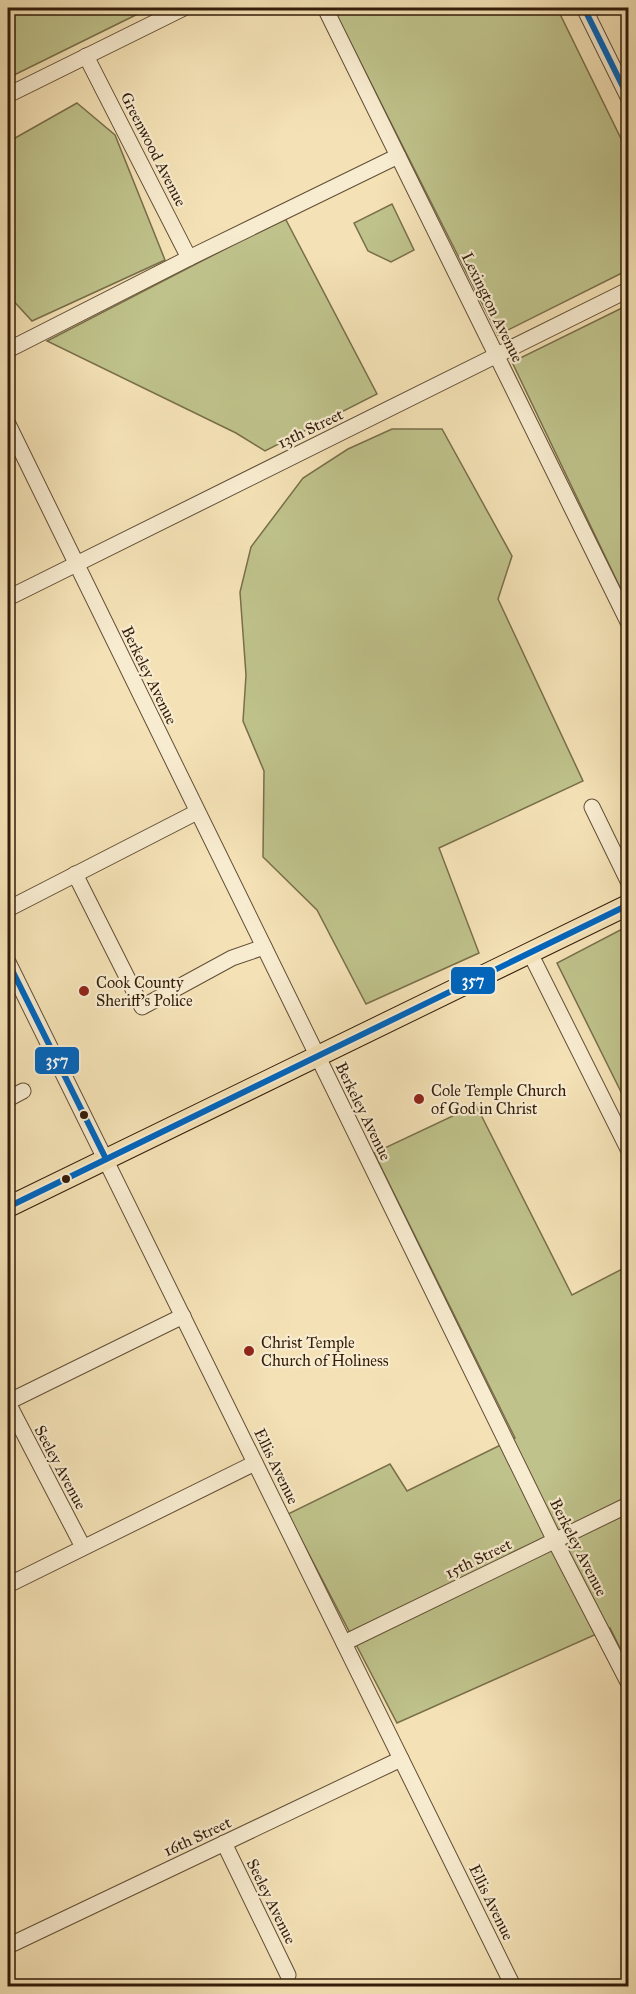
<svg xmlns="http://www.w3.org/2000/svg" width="636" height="1994" viewBox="0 0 636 1994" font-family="'IM FELL Great Primer',serif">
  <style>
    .green { fill: #bfc28b; stroke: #796f4a; stroke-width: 1.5 }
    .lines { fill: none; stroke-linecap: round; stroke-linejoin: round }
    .minor-casing { stroke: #634e35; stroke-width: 17 }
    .major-casing { stroke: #331c0a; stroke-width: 22 }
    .minor { stroke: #f8ecd0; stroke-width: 15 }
    .major { stroke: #f4e2b6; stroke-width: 20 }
    .bus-1-casing { stroke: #f8ecd0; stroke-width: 10 }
    .bus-1 { stroke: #0065bd; stroke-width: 6 }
    .poi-dot { fill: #8f2418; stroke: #f8ecd0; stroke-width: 2 }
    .bus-dot { fill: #331c0a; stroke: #f8ecd0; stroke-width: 2 }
    .labels { text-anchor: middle; stroke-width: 4.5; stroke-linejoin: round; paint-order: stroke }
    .street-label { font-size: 16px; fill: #331c0a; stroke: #f8ecd0 }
    .poi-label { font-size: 16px; fill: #331c0a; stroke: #f8ecd0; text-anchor: start }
    .line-badge { stroke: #f8ecd0; stroke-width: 2 }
    .badge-label { font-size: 16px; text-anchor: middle; font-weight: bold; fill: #fff }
  </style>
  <rect width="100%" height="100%" fill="#f4e2b6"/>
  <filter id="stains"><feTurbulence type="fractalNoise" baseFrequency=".00333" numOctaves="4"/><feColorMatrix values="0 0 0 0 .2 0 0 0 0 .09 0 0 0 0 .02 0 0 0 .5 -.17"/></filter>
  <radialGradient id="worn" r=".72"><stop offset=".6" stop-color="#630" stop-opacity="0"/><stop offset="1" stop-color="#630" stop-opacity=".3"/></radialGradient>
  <g class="green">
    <polygon points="8,8 150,8 8,78"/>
    <polygon points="333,8 557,8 628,153 628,270 498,335"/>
    <polygon points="77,103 115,135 165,260 32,321 8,295 8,142"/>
    <polygon points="392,204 414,250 391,262 368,251 354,223"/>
    <polygon points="285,218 377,394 265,451 236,433 47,341"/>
    <polygon points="628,305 628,604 512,362"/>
    <polygon points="392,429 442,429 512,556 498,599 583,781 439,848 479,953 366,1004 317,910 263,857 264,771 243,721 246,675 240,592 251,547 303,478 348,449"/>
    <polygon points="628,926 628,1106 557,963"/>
    <polygon points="476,1105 572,1295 628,1266 628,1664 610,1628 397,1723 288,1514 390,1464 407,1491 515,1438 374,1153"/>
  </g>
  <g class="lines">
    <g class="minor-casing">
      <g id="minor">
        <polyline points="325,8 628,622"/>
        <polyline points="584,8 628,97"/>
        <polyline points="86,56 189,258"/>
        <polyline points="8,95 184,8"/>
        <polyline points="8,350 189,258 398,156"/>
        <polyline points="8,424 555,1541 628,1682"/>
        <polyline points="8,598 628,290"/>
        <polyline points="592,807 628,881"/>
        <polyline points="75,874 142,1007 232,958 264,947"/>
        <polyline points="8,909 197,812"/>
        <polyline points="530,953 628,1149"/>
        <polyline points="8,962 513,1986"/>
        <polyline points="8,1099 23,1091"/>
        <polyline points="8,1402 183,1316"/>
        <polyline points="8,1403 83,1547"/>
        <polyline points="8,1585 255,1463"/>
        <polyline points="344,1643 628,1505"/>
        <polyline points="224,1843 288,1975"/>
        <polyline points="8,1946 401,1759"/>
      </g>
    </g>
    <g class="major-casing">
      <polyline id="major" points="8,1207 628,905"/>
    </g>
    <use href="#minor" class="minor"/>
    <use href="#major" class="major"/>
    <g class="bus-1-casing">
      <g id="bus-1">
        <polyline points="584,8 628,97"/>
        <polyline points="8,962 106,1159"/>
        <polyline points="8,1207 628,905"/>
      </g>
    </g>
    <use href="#bus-1" class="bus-1"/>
  </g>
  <g class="poi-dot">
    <circle cx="84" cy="991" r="6"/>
    <circle cx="419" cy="1099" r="6"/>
    <circle cx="249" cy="1351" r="6"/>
  </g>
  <g class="bus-dot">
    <circle cx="84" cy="1115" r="5"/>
    <circle cx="66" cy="1179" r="5"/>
  </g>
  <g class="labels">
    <g class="street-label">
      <text transform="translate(154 149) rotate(63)" y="6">Greenwood Avenue</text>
      <text transform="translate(493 307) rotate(64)" y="6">Lexington Avenue</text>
      <text transform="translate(310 428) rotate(-26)" y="6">13th Street</text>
      <text transform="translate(150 675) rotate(64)" y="6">Berkeley Avenue</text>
      <text transform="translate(364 1111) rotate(64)" y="6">Berkeley Avenue</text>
      <text transform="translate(277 1466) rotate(64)" y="6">Ellis Avenue</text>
      <text transform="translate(61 1467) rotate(62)" y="6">Seeley Avenue</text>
      <text transform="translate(579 1547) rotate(63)" y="6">Berkeley Avenue</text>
      <text transform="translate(478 1558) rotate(-26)" y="6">15th Street</text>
      <text transform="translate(197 1836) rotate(-25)" y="6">16th Street</text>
      <text transform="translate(272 1901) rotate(64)" y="6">Seeley Avenue</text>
      <text transform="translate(492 1902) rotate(64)" y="6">Ellis Avenue</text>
    </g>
    <g class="poi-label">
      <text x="96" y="988">Cook County<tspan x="96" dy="18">Sheriff's Police</tspan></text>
      <text x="431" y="1096">Cole Temple Church<tspan x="431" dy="18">of God in Christ</tspan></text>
      <text x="261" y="1348">Christ Temple<tspan x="261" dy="18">Church of Holiness</tspan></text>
    </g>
  </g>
  <g class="line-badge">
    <rect x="450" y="966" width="46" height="29" rx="6" fill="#0065bd"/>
    <rect x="34" y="1046" width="46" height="29" rx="6" fill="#0065bd"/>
  </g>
  <g class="badge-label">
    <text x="473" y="986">357</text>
    <text x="57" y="1066">357</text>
  </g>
  <rect width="636" height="1994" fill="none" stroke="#f4e2b6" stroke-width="30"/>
  <rect x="9" y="9" width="618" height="1976" fill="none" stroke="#331c0a" stroke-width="3"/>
  <rect x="15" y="15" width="606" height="1964" fill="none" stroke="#331c0a" stroke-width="1.5"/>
  <rect width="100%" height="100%" filter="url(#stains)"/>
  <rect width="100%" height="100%" fill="url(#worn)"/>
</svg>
